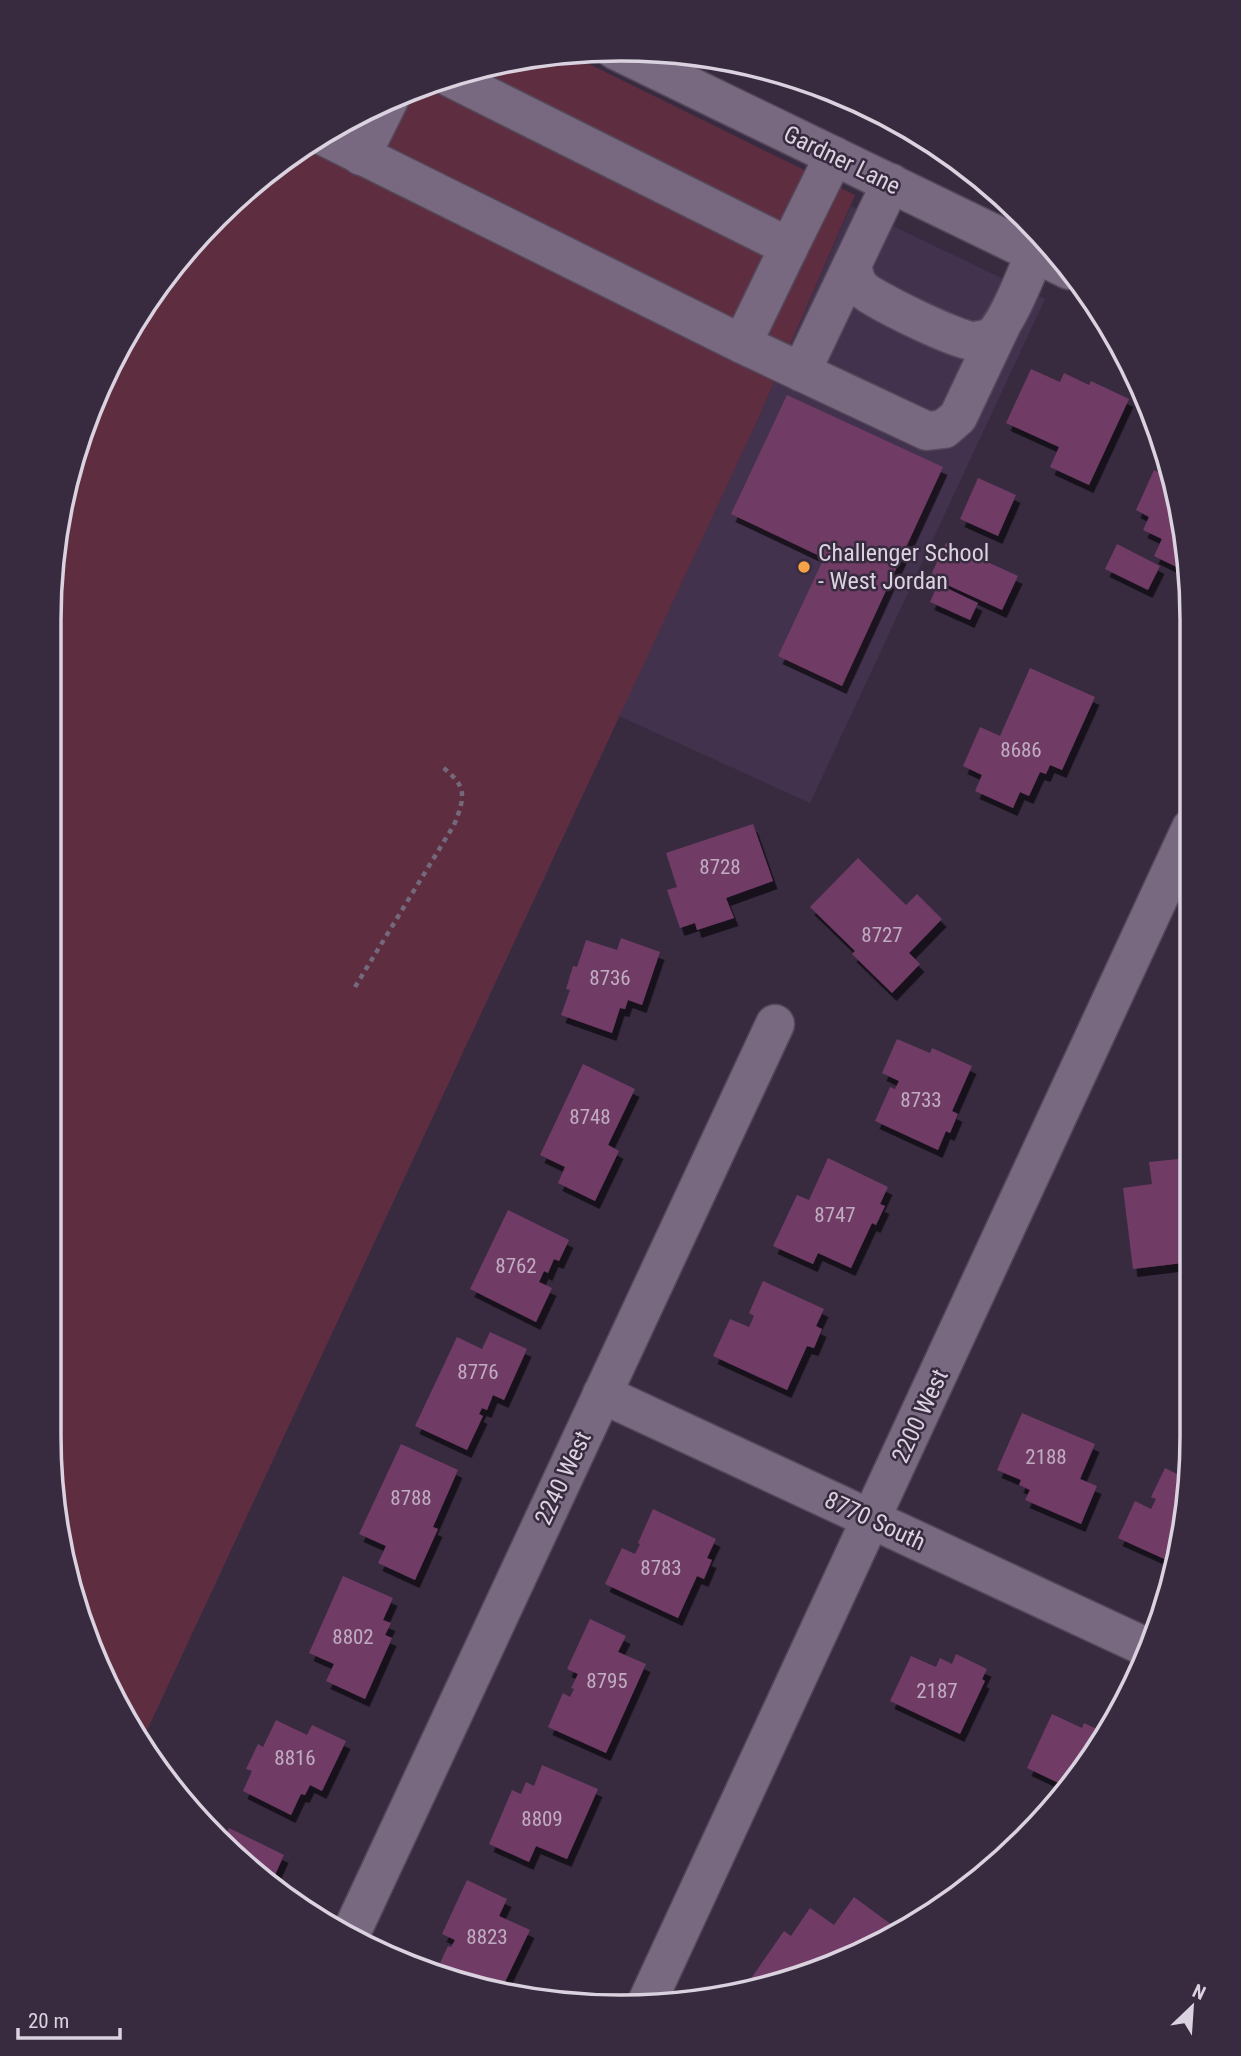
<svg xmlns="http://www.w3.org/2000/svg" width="1241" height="2056" viewBox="0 0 1241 2056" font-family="'Roboto Condensed',sans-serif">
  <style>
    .built { fill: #43324d }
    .green { fill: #5e2e40 }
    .building { fill: #703b65; filter: url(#shadow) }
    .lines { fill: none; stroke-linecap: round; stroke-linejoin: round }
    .minor-casing { stroke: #54485a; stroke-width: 41 }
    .path { stroke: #74687b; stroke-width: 4.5; stroke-dasharray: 5 5; stroke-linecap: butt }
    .minor { stroke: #786981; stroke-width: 38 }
    .poi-dot { fill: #f6a247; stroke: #382b40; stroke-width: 2.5 }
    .labels { text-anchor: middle; stroke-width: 5; stroke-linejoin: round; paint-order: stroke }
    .number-label { font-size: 21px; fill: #c0acc1 }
    .street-label { font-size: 24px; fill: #dbd2e0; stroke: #382b40 }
    .poi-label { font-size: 24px; fill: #dbd2e0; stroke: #382b40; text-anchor: start }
    .rim { fill: none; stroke: #dbd2e0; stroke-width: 3.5 }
  </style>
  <defs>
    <filter id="shadow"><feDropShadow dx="4.5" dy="8" stdDeviation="0" flood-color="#0009"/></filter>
  </defs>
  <rect width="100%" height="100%" fill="#382b40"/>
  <g class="built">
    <polygon points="775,73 840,93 938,146 952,157"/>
    <polygon points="851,206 1045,299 810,803 619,716 758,419"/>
  </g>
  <polygon class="green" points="569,54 855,195 758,419 143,1739 79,1619 49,1435 50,583 79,436 146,303 217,216 303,145 402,92 509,60"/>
  <g class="building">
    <polygon points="1031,369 1060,382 1064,373 1089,385 1091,381 1129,399 1089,485 1050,467 1059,447 1006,423"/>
    <polygon points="787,395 943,467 842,686 778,656 824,558 731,514"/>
    <polygon points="1154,470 1170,478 1189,573 1154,556 1162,539 1143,530 1149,517 1136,510"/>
    <polygon points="978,478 1016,495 998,536 960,519"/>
    <polygon points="946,543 1018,576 1002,610 930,577"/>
    <polygon points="1117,544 1160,566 1148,590 1105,569"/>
    <polygon points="938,584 978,603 970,620 930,602"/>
    <polygon points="1030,668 1095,697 1062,770 1050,765 1046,774 1040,772 1029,796 1020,792 1013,808 975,791 982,775 963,766 980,727 1000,736"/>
    <polygon points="753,824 773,881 726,898 734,918 697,930 695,923 680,928 667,890 677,887 666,853"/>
    <polygon points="858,858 906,905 917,894 942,919 909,953 920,964 892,993 852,954 855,951 810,907"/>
    <polygon points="621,938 660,952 642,1005 628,1000 625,1009 620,1008 612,1033 561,1015 570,990 566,989 573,966 577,967 586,940 617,950"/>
    <polygon points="897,1039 930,1053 932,1048 972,1066 952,1111 958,1114 950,1133 946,1131 938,1150 875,1121 890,1087 895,1089 899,1081 882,1073"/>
    <polygon points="583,1064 635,1089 608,1145 619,1151 595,1201 558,1183 565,1167 540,1155"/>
    <polygon points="828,1158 888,1187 880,1204 885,1206 876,1225 872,1223 851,1268 818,1253 813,1264 773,1246 797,1195 809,1200"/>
    <polygon points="1178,1159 1180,1178 1185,1177 1184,1167 1191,1160 1191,1262 1133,1269 1123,1188 1152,1184 1149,1162"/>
    <polygon points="508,1210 569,1240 559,1261 554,1259 548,1273 544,1271 539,1282 552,1288 536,1322 470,1289"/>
    <polygon points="763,1281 824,1309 816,1326 822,1329 814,1348 807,1346 787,1390 713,1356 730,1319 749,1327 754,1316 749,1313"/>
    <polygon points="490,1332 527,1349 504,1400 493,1395 487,1410 482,1408 479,1414 483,1416 467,1450 415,1426 457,1337 482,1349"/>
    <polygon points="1022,1413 1095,1444 1080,1479 1097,1486 1081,1524 1025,1500 1030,1490 1019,1485 1021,1480 997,1470"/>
    <polygon points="401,1444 458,1470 433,1527 438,1529 415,1580 378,1563 386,1546 359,1534"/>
    <polygon points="1165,1468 1189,1480 1175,1554 1171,1562 1118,1538 1135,1501 1151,1509 1156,1499 1151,1497"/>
    <polygon points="653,1509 716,1539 707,1558 712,1560 704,1579 697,1576 678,1618 605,1584 622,1548 635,1554 640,1544 638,1543"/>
    <polygon points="343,1576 393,1598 383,1620 391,1623 385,1635 392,1638 365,1699 326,1681 334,1664 309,1653"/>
    <polygon points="590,1619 626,1636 618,1652 646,1664 606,1753 548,1727 563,1693 570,1697 574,1689 571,1688 578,1674 567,1669"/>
    <polygon points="956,1654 987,1669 982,1679 985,1681 960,1734 890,1701 911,1656 936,1667 940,1658 952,1664"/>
    <polygon points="1052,1714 1082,1728 1084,1723 1105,1733 1095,1753 1065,1786 1027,1768"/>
    <polygon points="276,1720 307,1735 312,1725 346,1741 322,1791 310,1785 305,1795 301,1794 291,1815 243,1791 252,1771 246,1769 258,1744 263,1747"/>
    <polygon points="542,1765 598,1789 567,1859 536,1846 529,1862 489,1844 512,1790 521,1794 526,1782 534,1786"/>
    <polygon points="229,1828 284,1855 270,1886 223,1840"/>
    <polygon points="467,1880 507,1899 499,1916 530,1930 502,1988 437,1977 432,1974 437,1962 440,1963 448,1946 451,1947 455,1940 442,1934"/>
    <polygon points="854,1897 892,1925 886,1933 804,1977 757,1985 750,1980 784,1931 791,1936 810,1908 834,1925"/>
  </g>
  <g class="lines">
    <g class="minor-casing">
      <g id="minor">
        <polyline points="615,50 1069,270"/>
        <polyline points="451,78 789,247 834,156"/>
        <polyline points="321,135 742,344 789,247"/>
        <polyline points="361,156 389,100"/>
        <path d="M891 183 853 263C853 272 854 280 861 288 871 299 958 341 973 341 976 341 986 339 989 338 1005 330 1027 272 1035 253"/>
        <polyline points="742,344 927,431 944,429 958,417 1001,326"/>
        <polyline points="801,372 853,263"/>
        <polyline points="602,1394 1148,1648"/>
        <polyline points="352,1931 775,1024"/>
        <polyline points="647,2002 1191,828"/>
      </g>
    </g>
    <path class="path" d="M355 987 454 825C466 795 467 786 441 766"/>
    <use href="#minor" class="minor"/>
  </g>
  <circle class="poi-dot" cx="804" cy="567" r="7"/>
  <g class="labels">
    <g class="number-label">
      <text x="1021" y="757">8686</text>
      <text x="720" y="874">8728</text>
      <text x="882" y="942">8727</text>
      <text x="610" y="985">8736</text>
      <text x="921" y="1107">8733</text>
      <text x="590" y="1124">8748</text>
      <text x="835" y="1222">8747</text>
      <text x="516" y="1273">8762</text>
      <text x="478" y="1379">8776</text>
      <text x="1046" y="1464">2188</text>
      <text x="411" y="1505">8788</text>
      <text x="661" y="1575">8783</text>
      <text x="353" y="1644">8802</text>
      <text x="607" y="1688">8795</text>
      <text x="937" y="1698">2187</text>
      <text x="295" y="1765">8816</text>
      <text x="542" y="1826">8809</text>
      <text x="487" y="1944">8823</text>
    </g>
    <g class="street-label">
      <text transform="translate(842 160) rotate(26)" y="8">Gardner Lane</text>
      <text transform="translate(920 1416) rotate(-65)" y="8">2200 West</text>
      <text transform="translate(563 1478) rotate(-65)" y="8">2240 West</text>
      <text transform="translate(875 1521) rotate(25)" y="8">8770 South</text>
    </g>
    <g class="poi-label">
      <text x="818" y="561">Challenger School<tspan x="818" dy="28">- West Jordan</tspan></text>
    </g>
  </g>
  <path d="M0 0H1241V2056H0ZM620 61H621A559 559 0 0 1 1180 620V1436A559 559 0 0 1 621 1995H620A559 559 0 0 1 61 1436V620A559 559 0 0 1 620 61Z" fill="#382b40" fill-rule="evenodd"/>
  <path class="rim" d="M620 61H621A559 559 0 0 1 1180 620V1436A559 559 0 0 1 621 1995H620A559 559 0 0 1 61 1436V620A559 559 0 0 1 620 61Z"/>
  <g transform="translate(1192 2007) rotate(25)" stroke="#382b40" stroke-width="5" paint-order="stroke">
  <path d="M0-5L12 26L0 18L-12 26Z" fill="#dbd2e0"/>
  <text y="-10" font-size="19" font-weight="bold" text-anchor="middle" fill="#dbd2e0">N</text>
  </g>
  <path d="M18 2028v10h102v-10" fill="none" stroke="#dbd2e0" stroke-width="3.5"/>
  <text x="28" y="2028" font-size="21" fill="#dbd2e0" stroke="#382b40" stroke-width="5" paint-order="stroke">20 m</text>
</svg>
